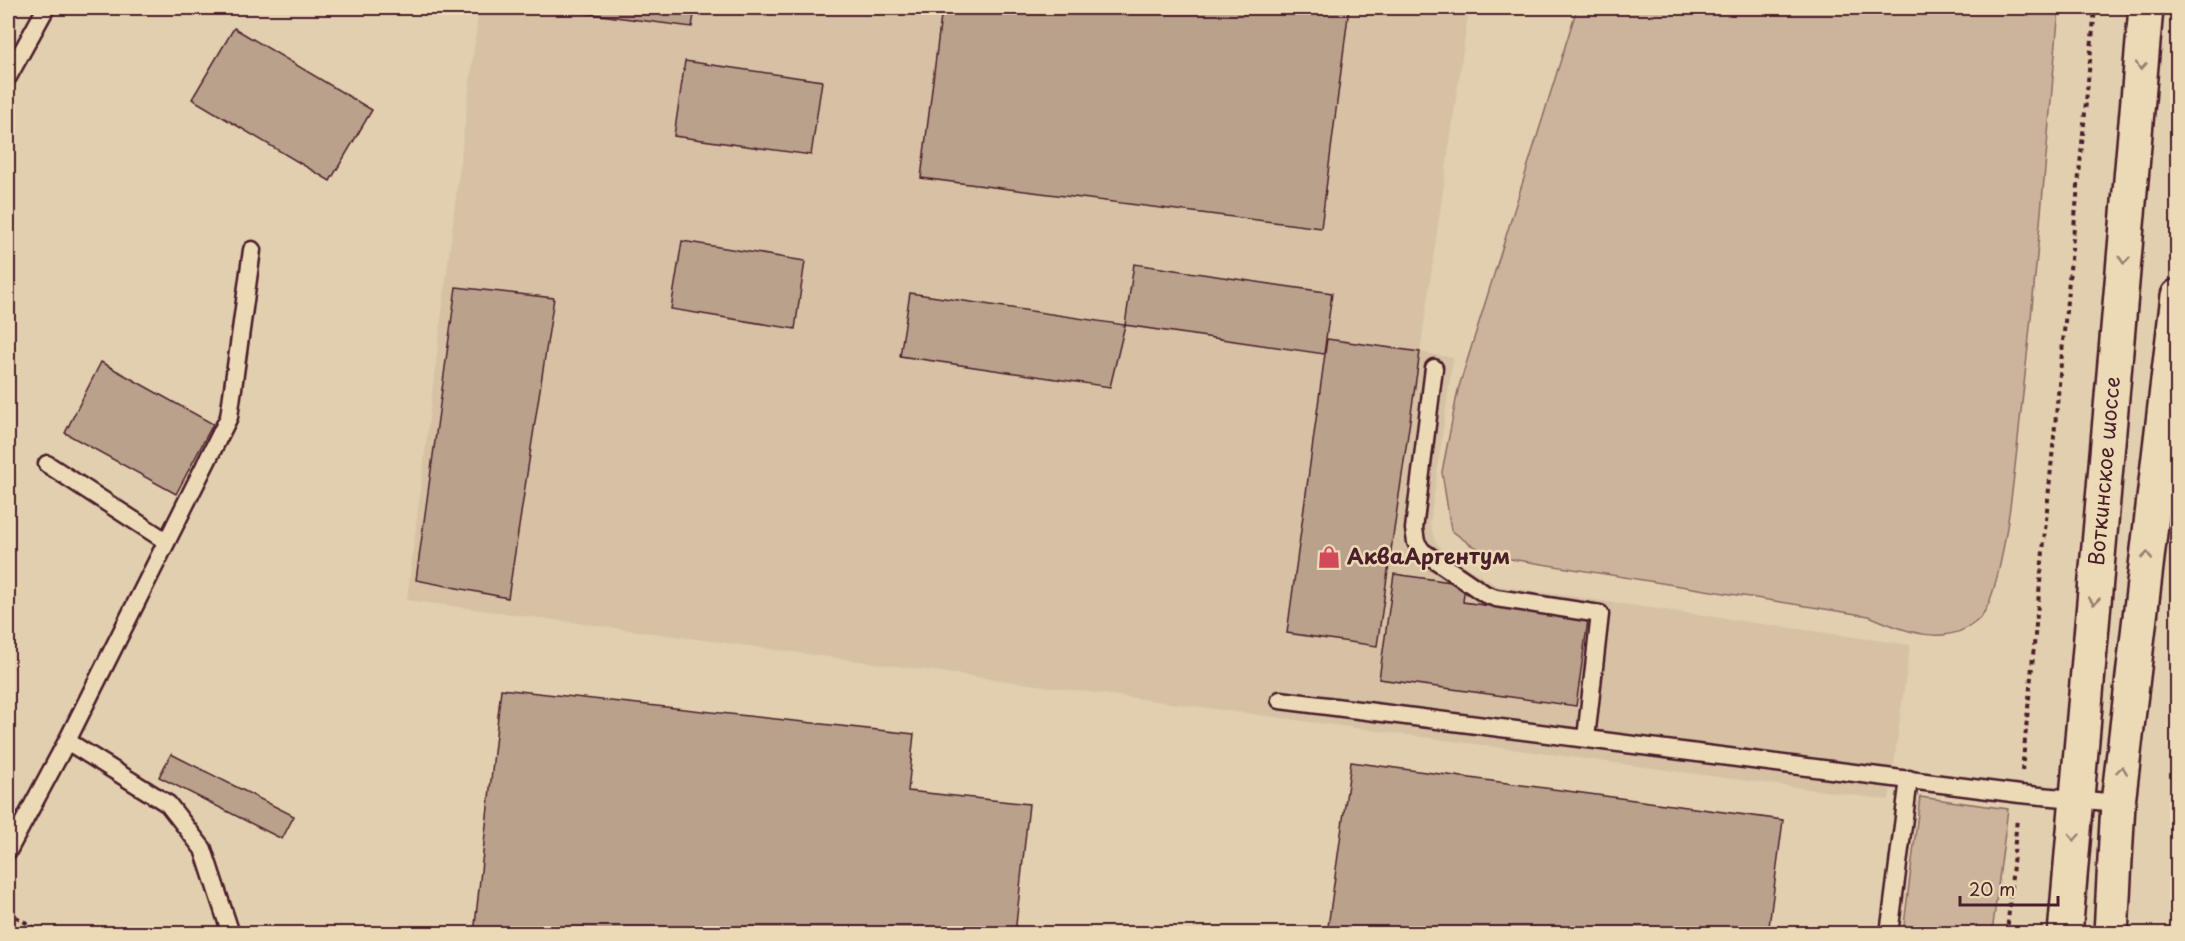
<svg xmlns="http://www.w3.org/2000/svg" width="2185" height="941" viewBox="0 0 2185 941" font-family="'Playpen Sans',sans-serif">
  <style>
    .built { fill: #d6c1a4 }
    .green { fill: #ccb49c; stroke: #8b6a64; stroke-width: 1.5 }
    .building { fill: #baa18c; stroke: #4a1f2b; stroke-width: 1.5 }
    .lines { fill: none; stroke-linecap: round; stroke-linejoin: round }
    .lane-casing { stroke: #4a1f2b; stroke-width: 21 }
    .primary-casing { stroke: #4a1f2b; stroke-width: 38 }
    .path { stroke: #4a1f2b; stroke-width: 4; stroke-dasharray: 4.5 4.5; stroke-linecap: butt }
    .lane { stroke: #ecdab7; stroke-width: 16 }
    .primary { stroke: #ecdab7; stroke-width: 33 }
    .oneway { stroke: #9b7c71 }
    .labels { text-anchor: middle; stroke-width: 5; stroke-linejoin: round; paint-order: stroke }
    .street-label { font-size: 21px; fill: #4a1f2b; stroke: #ecdab7 }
    .poi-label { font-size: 21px; font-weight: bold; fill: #4a1f2b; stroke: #ecdab7; text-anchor: start }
  </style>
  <rect width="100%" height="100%" fill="#e2cfaf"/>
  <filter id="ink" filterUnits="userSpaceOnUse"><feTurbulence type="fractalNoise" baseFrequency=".0167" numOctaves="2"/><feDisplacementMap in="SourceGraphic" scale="12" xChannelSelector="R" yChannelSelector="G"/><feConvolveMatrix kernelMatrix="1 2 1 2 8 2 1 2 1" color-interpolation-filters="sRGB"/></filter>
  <g filter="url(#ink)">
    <polygon class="built" points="479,8 1469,8 1420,352 1453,358 1430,523 1435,541 1448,556 1498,586 1910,645 1889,800 407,600"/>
    <g class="green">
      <path d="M1577 8H2059C2047 145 2036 283 2020 420 2016 457 2004 596 1979 619 1947 649 1904 631 1869 616L1498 557 1471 545 1451 530 1442 472 1458 390Z"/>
      <polygon points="1920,797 2008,809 1992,933 1903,933"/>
    </g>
    <g class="building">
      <polygon points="578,8 695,8 692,27 577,12"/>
      <polygon points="942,8 1349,8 1321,228 921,178"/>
      <polygon points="234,28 372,110 330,181 192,99"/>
      <polygon points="685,61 822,81 811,155 674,136"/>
      <polygon points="682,241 805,261 795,329 671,309"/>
      <polygon points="1134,264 1332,293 1324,354 1125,325"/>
      <polygon points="456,287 554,298 508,598 416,580"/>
      <polygon points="910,293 1125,325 1110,387 900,356"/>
      <polygon points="1327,339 1420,352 1377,646 1287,633"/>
      <polygon points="101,362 213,424 176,494 65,433"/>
      <polygon points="1394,574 1465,584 1463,602 1588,620 1576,706 1379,679"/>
      <polygon points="501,689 914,734 908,791 1029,804 1015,934 474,934"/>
      <polygon points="171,754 294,816 282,839 159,777"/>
      <polygon points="1351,762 1783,820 1768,934 1327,934"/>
      <polygon points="1151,929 1187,934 1150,934"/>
    </g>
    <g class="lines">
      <g class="lane-casing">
        <g id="lane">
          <polyline points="8,77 46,8"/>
          <polyline points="1434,368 1414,529 1416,542 1422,551 1485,594 1496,598 1600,614 1586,738"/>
          <polyline points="47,464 166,541"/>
          <polyline points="1280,700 2020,794 2118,803"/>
          <polyline points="67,741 168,804 203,849 231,934"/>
          <polyline points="8,851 67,741 229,417 252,250"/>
          <polyline points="1889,934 1909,779"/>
        </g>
      </g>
      <g class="primary-casing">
        <g id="primary">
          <polyline points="2065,934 2146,8"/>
          <polyline points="2111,934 2118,803 2178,296"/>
        </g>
      </g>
      <g class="path">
        <polyline points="2022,771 2095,8"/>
        <polyline points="8,912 45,934"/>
        <polyline points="2007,934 2017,818"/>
      </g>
      <use href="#lane" class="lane"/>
      <use href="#primary" class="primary"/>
    </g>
    <defs><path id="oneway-chevron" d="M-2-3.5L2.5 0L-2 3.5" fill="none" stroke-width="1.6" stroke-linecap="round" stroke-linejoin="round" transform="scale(1.5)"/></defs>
    <g class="oneway">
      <use href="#oneway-chevron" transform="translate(2141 66) rotate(95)"/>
      <use href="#oneway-chevron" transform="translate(2124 260) rotate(95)"/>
      <use href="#oneway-chevron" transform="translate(2147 556) rotate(-83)"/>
      <use href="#oneway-chevron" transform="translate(2094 601) rotate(95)"/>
      <use href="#oneway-chevron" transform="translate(2122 770) rotate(-83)"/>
      <use href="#oneway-chevron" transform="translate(2074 837) rotate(95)"/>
    </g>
  </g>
  <defs>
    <g id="shop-bare" transform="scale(1.8)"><path d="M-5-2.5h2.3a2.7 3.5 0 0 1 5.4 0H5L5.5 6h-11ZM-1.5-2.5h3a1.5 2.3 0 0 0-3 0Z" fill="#d1495b" stroke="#ecdab7" stroke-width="2.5" paint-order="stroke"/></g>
  </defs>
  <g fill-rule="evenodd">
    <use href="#shop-bare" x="1329" y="557"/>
  </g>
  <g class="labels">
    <g class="street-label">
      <text transform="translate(2105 471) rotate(-85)" y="7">Воткинское шоссе</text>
    </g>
    <g class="poi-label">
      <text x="1347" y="564">АкваАргентум</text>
    </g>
  </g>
  <rect width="2185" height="941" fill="none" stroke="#ecdab7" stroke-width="30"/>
  <rect x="15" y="15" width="2155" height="911" fill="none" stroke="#4a1f2b" stroke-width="2" filter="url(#ink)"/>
  <path d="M1960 896v9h98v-9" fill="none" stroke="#4a1f2b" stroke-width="3"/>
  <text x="1969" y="896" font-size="18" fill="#4a1f2b" stroke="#ecdab7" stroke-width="4.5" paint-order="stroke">20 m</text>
</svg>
